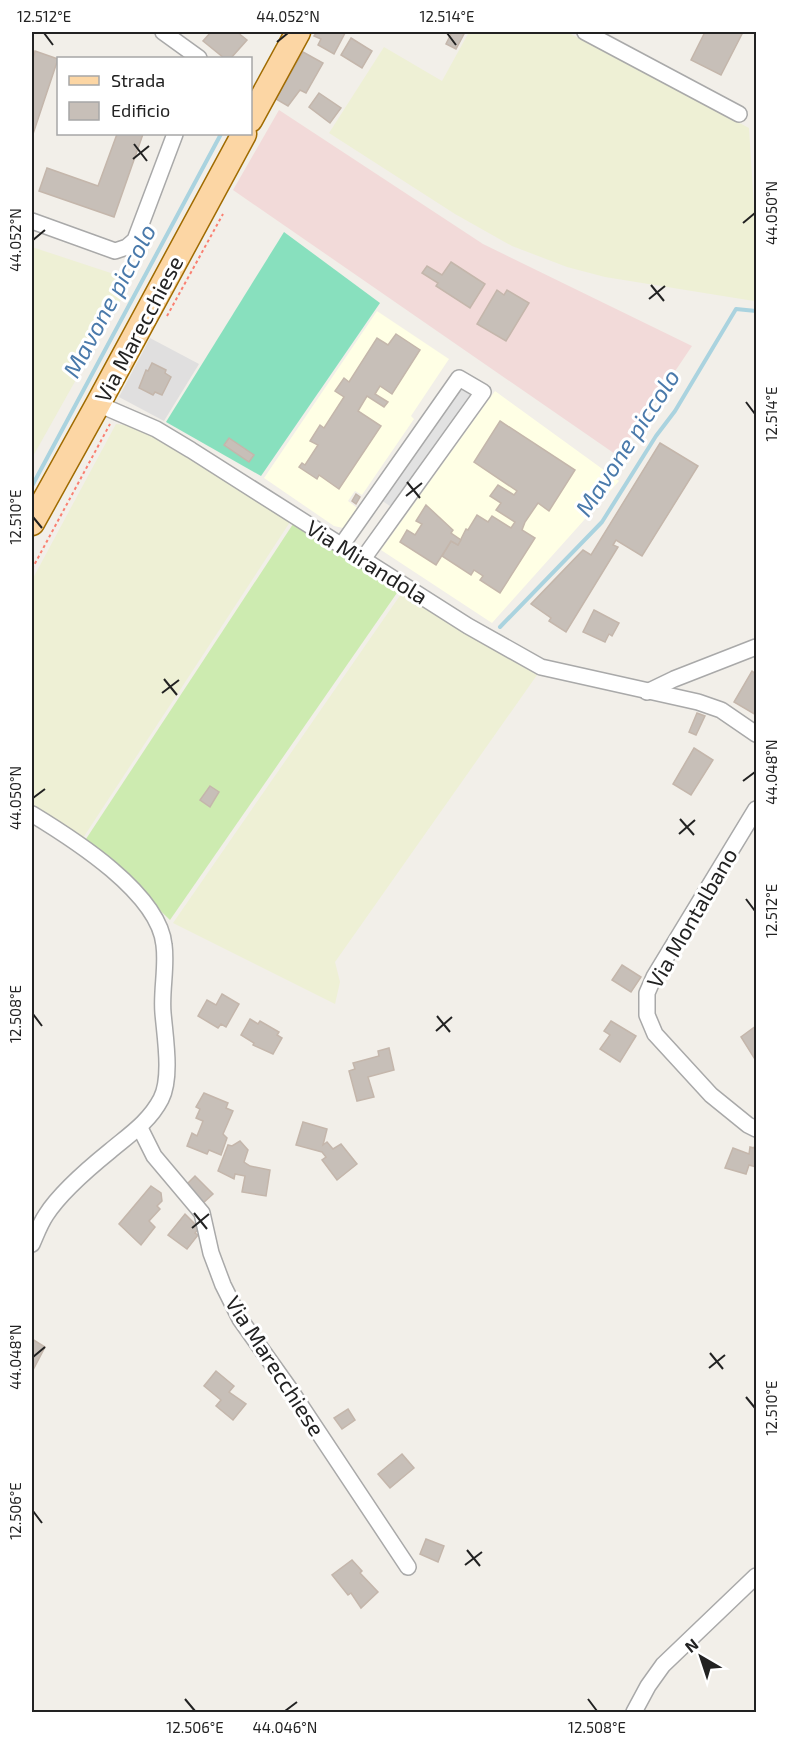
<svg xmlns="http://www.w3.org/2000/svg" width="788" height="1744" viewBox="0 0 788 1744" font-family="'Exo 2',sans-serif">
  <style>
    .residential { fill: #e0dfdf }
    .commercial { fill: #f2dad9 }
    .education { fill: #ffffe5 }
    .farmland { fill: #eef0d5 }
    .grass { fill: #cdebb0 }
    .pitch { fill: #88e0be }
    .parking { fill: #e2e2e2 }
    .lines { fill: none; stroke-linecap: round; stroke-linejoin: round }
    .stream { stroke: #aad3df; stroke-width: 4 }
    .building { fill: #c7bfb8; stroke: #c4b6ab; stroke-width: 1.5 }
    .minor-casing { stroke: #a9a9a9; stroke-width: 18 }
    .primary-casing { stroke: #a06b00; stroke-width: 27 }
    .path { stroke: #fa8072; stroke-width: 2; stroke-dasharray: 3 3; stroke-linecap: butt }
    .minor { stroke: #fff; stroke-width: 15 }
    .primary { stroke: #fcd6a4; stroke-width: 24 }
    .ticks { fill: none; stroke: #222; stroke-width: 2 }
    .labels { text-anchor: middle; stroke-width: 6; stroke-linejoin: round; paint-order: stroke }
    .street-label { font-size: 22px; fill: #222; stroke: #fff }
    .water-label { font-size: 24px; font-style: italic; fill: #4a7aab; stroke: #fff }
    .neatline { fill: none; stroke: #222; stroke-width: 2 }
    .ticks-label { font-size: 15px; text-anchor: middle; fill: #222 }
  </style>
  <rect width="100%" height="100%" fill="#f2efe9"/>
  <polygon class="residential" points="150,338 199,364 164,421 119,397"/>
  <polygon class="commercial" points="279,110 483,244 692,346 618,456 233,190"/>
  <g class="education">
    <polygon points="377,311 449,359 411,416 414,419 362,495 355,491 348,501 360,510 350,525 343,528 334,526 264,478"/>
    <polygon points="495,391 619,481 492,623 381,550"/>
  </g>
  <g class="farmland">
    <polygon points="469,32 567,32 749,128 756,239 756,300 754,301 605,277 567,267 512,246 455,214 329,133 384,47 442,81"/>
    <polygon points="32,247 132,280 32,458"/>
    <polygon points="116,424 136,426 292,519 83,838 67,831 32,809 32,580"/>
    <polygon points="401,594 537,675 335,962 340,982 335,1004 173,923"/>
  </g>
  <polygon class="grass" points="295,521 399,590 170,920 86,839"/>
  <polygon class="pitch" points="284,232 380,303 261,476 166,422"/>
  <polygon class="parking" points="460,384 475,393 393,508 378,498"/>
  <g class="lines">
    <g class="stream">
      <polyline points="756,114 756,118"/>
      <polyline points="32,486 221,134"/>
      <polyline points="500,627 602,522 656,436 675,411 736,309 756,311"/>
    </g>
  </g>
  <g class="building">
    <polygon points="211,32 237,32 247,40 231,58 224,58 203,41"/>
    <polygon points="317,32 343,32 345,33 334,54 318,45 321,39 314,36"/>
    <polygon points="452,32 465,32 456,49 446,44"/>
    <polygon points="705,32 743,32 721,75 691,60"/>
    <polygon points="351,38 372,51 362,68 341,55"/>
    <polygon points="35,51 58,59 32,137 32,62"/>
    <polygon points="303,52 323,63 306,93 300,90 288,106 276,99"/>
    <polygon points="319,93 341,108 330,123 309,107"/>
    <polygon points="117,134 143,134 114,217 39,191 47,168 98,186"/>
    <polygon points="451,262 485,284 470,308 436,286 438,283 422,273 427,266 442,275"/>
    <polygon points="497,290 504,295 507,290 529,303 506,341 477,324"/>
    <polygon points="396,334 420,350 392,394 380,386 375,394 388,402 384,407 367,396 358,411 381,426 339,489 319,475 317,479 299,467 302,463 305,465 318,445 310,441 320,425 324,428 344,397 335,391 344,378 349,382 377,338 388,345"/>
    <polygon points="152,363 166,370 165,373 171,377 162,395 155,392 153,395 139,388 146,370 148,371"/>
    <polygon points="500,421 575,470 549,511 538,503 525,522 522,530 535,538 500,593 480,580 483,576 474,570 471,575 442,556 451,541 458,545 466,529 468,530 477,515 488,522 492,516 511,528 515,522 496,510 501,503 490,496 498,485 514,495 517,491 474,462"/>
    <polygon points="229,438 254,455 249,462 224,445"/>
    <polygon points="660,443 698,466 642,556 616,540 613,545 618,547 566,632 549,621 551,618 531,604 583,550 591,555"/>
    <polygon points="356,494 360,497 356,504 352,501"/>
    <polygon points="426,505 453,530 451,533 461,540 458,545 451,541 436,565 400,542 407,530 415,535 422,524 416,521"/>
    <polygon points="594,610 619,623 612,636 609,634 605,642 583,632"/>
    <polygon points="752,671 756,674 756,715 734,702"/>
    <polygon points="697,713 705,716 696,735 689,732"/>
    <polygon points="694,748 713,760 691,795 673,784"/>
    <polygon points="210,786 219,792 210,807 200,800"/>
    <polygon points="622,965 641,977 631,992 612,980"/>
    <polygon points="222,994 239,1004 226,1027 221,1024 218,1028 198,1016 207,1000 216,1005"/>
    <polygon points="250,1019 258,1024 260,1021 279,1032 277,1035 282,1038 273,1054 253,1045 254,1043 241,1035"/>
    <polygon points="611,1021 636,1036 620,1062 600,1049 610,1035 604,1031"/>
    <polygon points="756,1026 756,1061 741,1037"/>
    <polygon points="389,1048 394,1070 368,1077 374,1097 357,1101 349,1071 355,1069 353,1063 379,1056 378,1051"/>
    <polygon points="204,1093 228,1103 226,1108 233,1111 223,1134 227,1138 221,1155 209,1150 207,1154 187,1146 192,1133 197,1136 203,1121 196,1118 200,1109 196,1107"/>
    <polygon points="303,1122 327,1129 323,1145 327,1142 333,1149 341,1144 357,1164 337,1180 322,1160 326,1157 322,1152 296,1145"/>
    <polygon points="240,1141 248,1150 244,1162 250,1166 270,1170 266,1196 242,1192 245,1176 235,1174 234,1179 218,1171 228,1145 232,1146"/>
    <polygon points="755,1145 756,1167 749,1165 746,1174 725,1168 733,1148 749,1154 750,1147 754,1148"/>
    <polygon points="195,1176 213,1194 202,1204 185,1186"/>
    <polygon points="151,1186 161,1193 162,1201 157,1206 160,1209 149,1221 155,1227 141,1245 119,1224"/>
    <polygon points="185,1214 199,1228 195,1233 198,1235 187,1249 168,1235"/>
    <polygon points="32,1339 45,1347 32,1372"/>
    <polygon points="216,1371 234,1386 229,1392 246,1404 233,1420 216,1406 221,1400 204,1386"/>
    <polygon points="348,1409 355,1420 342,1429 334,1418"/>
    <polygon points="402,1454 414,1468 390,1488 378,1474"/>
    <polygon points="426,1539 444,1546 438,1562 420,1554"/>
    <polygon points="352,1560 362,1571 360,1573 378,1592 361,1608 351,1593 348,1595 332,1575"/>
  </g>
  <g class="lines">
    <g class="minor-casing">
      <g id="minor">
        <polyline points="163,32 199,58"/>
        <polyline points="585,32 739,114"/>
        <polyline points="32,221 115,251 127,247 135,240 175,134"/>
        <polyline points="98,404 156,429 191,450 468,626 541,667 698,702 721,710 756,734"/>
        <polyline points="341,546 459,378 483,392 363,559"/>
        <polyline points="647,692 674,679 756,647"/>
        <polyline points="756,809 654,977 647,993 647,1015 655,1034 711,1095 748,1125 756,1129"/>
        <path d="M32 814C73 839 159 893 164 945 167 967 161 991 163 1013 165 1037 172 1078 161 1099 149 1122 129 1135 110 1151 89 1168 60 1193 46 1215 40 1224 36 1235 32 1244"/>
        <polyline points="140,1128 154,1156 202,1213 211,1253 223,1285 240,1319 289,1388 408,1567"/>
        <polyline points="634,1712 648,1686 663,1665 756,1576"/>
      </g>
    </g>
    <g class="primary-casing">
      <g id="primary">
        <polyline points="250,120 298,32"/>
        <polyline points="32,523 98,404 244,134"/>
      </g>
    </g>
    <g class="path">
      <polyline points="167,316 223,214"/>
      <polyline points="32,569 110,424"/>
    </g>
    <use href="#minor" class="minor"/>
    <use href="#primary" class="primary"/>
  </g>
  <path class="ticks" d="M44 33 53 45M447 33 456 45M277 42 288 33M134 144 147 161M133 159 149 146M743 223 755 213M33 240 45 230M651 285 664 301M649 299 665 286M746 402 755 414M407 482 420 498M406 496 422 483M33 517 42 528M164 679 177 695M162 693 179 680M743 781 755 772M33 798 45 789M680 819 694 835M679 834 695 820M746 899 755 911M33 1014 42 1026M437 1016 450 1032M436 1031 452 1017M194 1213 207 1229M192 1228 209 1214M710 1353 723 1369M33 1357 45 1347M709 1368 725 1355M746 1397 755 1408M33 1511 42 1523M467 1550 480 1566M465 1565 482 1552M185 1699 195 1711M588 1699 597 1711M285 1711 297 1702"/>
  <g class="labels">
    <g class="street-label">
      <text transform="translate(139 329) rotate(-62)" y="8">Via Marecchiese</text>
      <text transform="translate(367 562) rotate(32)" y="8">Via Mirandola</text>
      <text transform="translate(692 918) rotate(-60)" y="8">Via Montalbano</text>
      <text transform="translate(275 1366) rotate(57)" y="8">Via Marecchiese</text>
    </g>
    <g class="water-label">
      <text transform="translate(110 301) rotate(-62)" y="8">Mavone piccolo</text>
      <text transform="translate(628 443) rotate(-57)" y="8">Mavone piccolo</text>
    </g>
  </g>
  <rect width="788" height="1744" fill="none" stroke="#ffffff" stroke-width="66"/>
  <rect x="57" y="57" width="195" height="78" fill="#ffffff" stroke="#a7a7a7" stroke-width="1.5"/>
  <rect x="69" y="76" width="30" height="9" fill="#fcd6a4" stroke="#a7a7a7" stroke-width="1.5"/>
  <text x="111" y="87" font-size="18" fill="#222222">Strada</text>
  <rect x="69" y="102" width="30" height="18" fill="#c7bfb8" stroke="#a7a7a7" stroke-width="1.5"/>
  <text x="111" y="117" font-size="18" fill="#222222">Edificio</text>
  <g transform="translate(701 1657) rotate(321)" stroke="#ffffff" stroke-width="4.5" paint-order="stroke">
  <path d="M0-4.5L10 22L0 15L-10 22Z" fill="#222222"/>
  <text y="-9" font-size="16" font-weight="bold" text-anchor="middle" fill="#222222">N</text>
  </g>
  <rect x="33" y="33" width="722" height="1678" class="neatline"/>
  <g class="ticks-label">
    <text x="44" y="22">12.512°E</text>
    <text x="288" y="22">44.052°N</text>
    <text x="447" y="22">12.514°E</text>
    <text transform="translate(772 213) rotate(-90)" y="5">44.050°N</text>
    <text transform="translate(16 240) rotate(-90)" y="5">44.052°N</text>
    <text transform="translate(772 414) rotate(-90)" y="5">12.514°E</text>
    <text transform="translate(16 517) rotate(-90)" y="5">12.510°E</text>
    <text transform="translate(772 772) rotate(-90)" y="5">44.048°N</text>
    <text transform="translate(16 798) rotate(-90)" y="5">44.050°N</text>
    <text transform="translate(772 911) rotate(-90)" y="5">12.512°E</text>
    <text transform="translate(16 1014) rotate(-90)" y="5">12.508°E</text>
    <text transform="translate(16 1357) rotate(-90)" y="5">44.048°N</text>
    <text transform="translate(772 1408) rotate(-90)" y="5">12.510°E</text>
    <text transform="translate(16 1511) rotate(-90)" y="5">12.506°E</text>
    <text x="195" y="1733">12.506°E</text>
    <text x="285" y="1733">44.046°N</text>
    <text x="597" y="1733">12.508°E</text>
  </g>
</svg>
